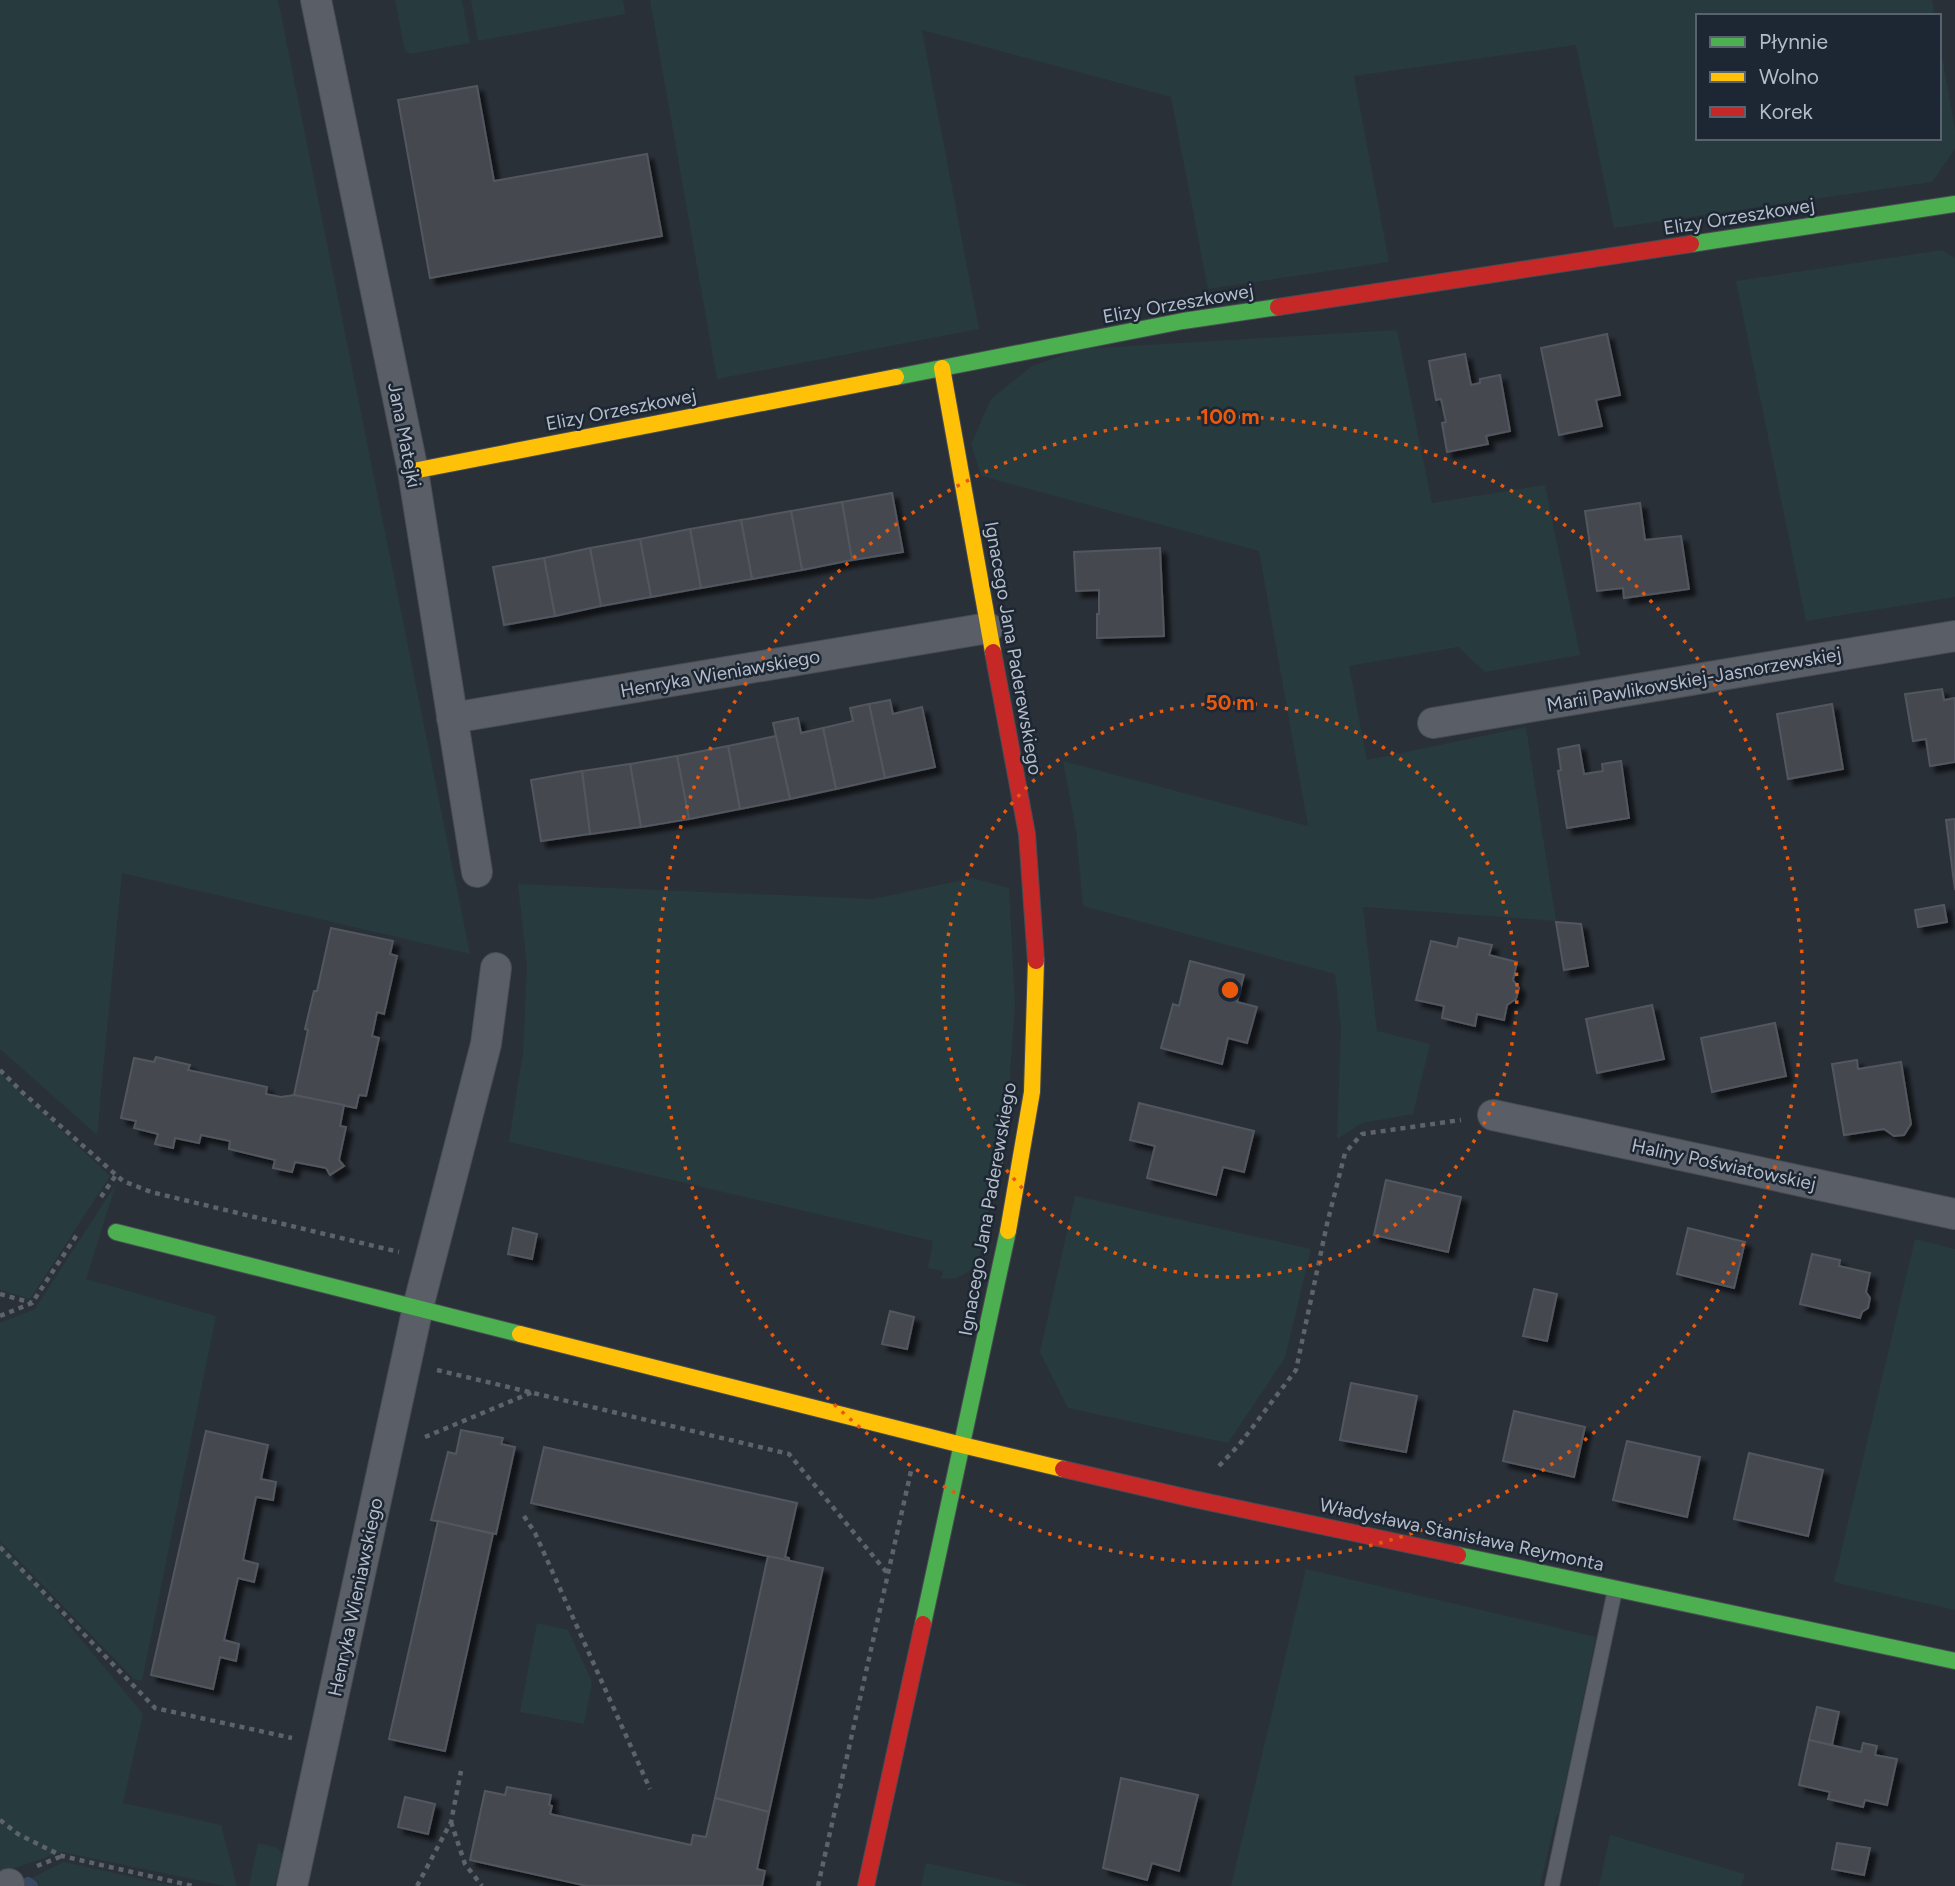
<svg xmlns="http://www.w3.org/2000/svg" width="1955" height="1886" viewBox="0 0 1955 1886" font-family="Figtree,sans-serif">
  <style>
    .green { fill: #273a3e }
    .lines { fill: none; stroke-linecap: round; stroke-linejoin: round }
    .stream { stroke: #384963; stroke-width: 12 }
    .building { fill: #444950; stroke: #52575f; stroke-width: 2; filter: url(#shadow) }
    .lane-casing { stroke: #484c53; stroke-width: 16 }
    .street-casing { stroke: #484c53; stroke-width: 32 }
    .fast-casing { stroke: #484c53; stroke-width: 18 }
    .slow-casing { stroke: #484c53; stroke-width: 18 }
    .jam-casing { stroke: #484c53; stroke-width: 18 }
    .path { stroke: #5d636a; stroke-width: 4.5; stroke-dasharray: 5 5; stroke-linecap: butt }
    .lane { stroke: #5a5e66; stroke-width: 14 }
    .street { stroke: #5a5e66; stroke-width: 30 }
    .fast { stroke: #4caf50; stroke-width: 16 }
    .slow { stroke: #ffc107; stroke-width: 16 }
    .jam { stroke: #c62828; stroke-width: 16 }
    .ring { fill: none; stroke: #e8590c; stroke-width: 3.5; stroke-dasharray: 3.5 7 }
    .labels { text-anchor: middle; stroke-width: 5; stroke-linejoin: round; paint-order: stroke }
    .street-label { font-size: 19px; fill: #b4bcc9; stroke: #1d2633 }
    .centre { fill: #e8590c; stroke: #1d2633; stroke-width: 3.5 }
    .ring-label { font-size: 21px; text-anchor: middle; font-weight: bold; fill: #e8590c; stroke: #1d2633; stroke-width: 5; stroke-linejoin: round; paint-order: stroke }
  </style>
  <defs>
    <filter id="shadow"><feDropShadow dx="6" dy="6" stdDeviation="2" flood-color="#0009"/></filter>
  </defs>
  <rect width="100%" height="100%" fill="#2a3038"/>
  <g class="green">
    <polygon points="0,0 278,0 470,954 122,873 97,1135 0,1049"/>
    <polygon points="395,0 462,0 470,43 410,54 405,51"/>
    <polygon points="471,0 623,0 625,14 478,41"/>
    <polygon points="650,0 1932,0 1935,16 1698,16 1698,138 1939,138 1939,39 1955,129 1955,149 1932,182 1614,228 1576,45 1354,76 1389,262 1208,289 1171,97 922,30 979,329 717,379"/>
    <polygon points="1942,250 1955,258 1955,597 1806,621 1736,281"/>
    <polygon points="1397,330 1432,503 1545,485 1580,655 1485,672 1458,647 1349,666 1367,760 1526,727 1556,921 1363,907 1377,1031 1430,1044 1413,1114 1362,1123 1337,1139 1341,1027 1335,974 1083,906 1076,830 1063,761 1308,826 1259,551 981,476 971,444 991,399 1032,366 1080,349"/>
    <polygon points="972,878 1009,888 1015,1005 1008,1104 997,1173 979,1256 971,1270 957,1278 941,1279 943,1271 928,1268 933,1241 509,1142 523,1052 527,966 518,884 873,899"/>
    <polygon points="0,1073 110,1176 30,1299 0,1290"/>
    <polygon points="116,1184 86,1279 216,1316 142,1681 134,1679 0,1541 0,1323 35,1309"/>
    <polygon points="1075,1196 1311,1249 1285,1358 1228,1443 1068,1408 1040,1352"/>
    <polygon points="1915,1239 1955,1249 1955,1610 1834,1582"/>
    <polygon points="0,1542 143,1714 123,1803 221,1825 237,1886 225,1886 62,1852 3,1872 0,1870"/>
    <polygon points="1306,1569 1596,1637 1559,1813 1556,1817 1540,1886 1231,1886"/>
    <polygon points="537,1623 568,1630 592,1682 584,1724 520,1712"/>
    <polygon points="1610,1835 1745,1874 1741,1886 1599,1886"/>
    <polygon points="258,1843 278,1848 282,1854 275,1886 249,1886"/>
    <polygon points="64,1862 174,1886 39,1886 30,1879"/>
    <polygon points="926,1863 1030,1886 921,1886"/>
  </g>
  <g class="lines">
    <polyline class="stream" points="28,1883 32,1886"/>
  </g>
  <g class="building">
    <polygon points="477,86 494,181 647,154 662,236 430,278 398,100"/>
    <polygon points="1607,334 1620,395 1596,400 1602,426 1559,435 1541,348"/>
    <polygon points="1465,354 1471,385 1480,383 1480,379 1500,375 1510,431 1486,436 1488,444 1447,452 1442,423 1446,422 1441,399 1436,400 1429,361"/>
    <polygon points="892,493 903,552 852,560 842,502"/>
    <polygon points="842,502 852,560 802,570 791,511"/>
    <polygon points="1640,503 1645,540 1681,536 1689,589 1624,598 1623,588 1597,591 1585,511"/>
    <polygon points="791,511 802,570 752,579 741,520"/>
    <polygon points="741,520 752,579 701,588 690,529"/>
    <polygon points="690,529 701,588 651,597 640,539"/>
    <polygon points="640,539 651,597 601,606 590,548"/>
    <polygon points="590,548 601,606 555,616 544,558"/>
    <polygon points="1160,548 1164,636 1097,638 1097,614 1099,614 1099,590 1076,591 1074,552"/>
    <polygon points="544,558 555,616 504,625 493,567"/>
    <polygon points="1942,689 1944,700 1955,698 1955,762 1930,766 1926,739 1913,741 1905,694"/>
    <polygon points="890,700 893,714 922,707 935,767 885,778 869,704"/>
    <polygon points="869,704 885,778 836,789 823,728 853,721 850,708"/>
    <polygon points="1832,704 1843,769 1788,779 1777,714"/>
    <polygon points="798,718 801,733 823,728 836,789 790,799 773,723"/>
    <polygon points="776,736 790,799 740,809 728,746"/>
    <polygon points="1579,745 1584,774 1603,771 1602,764 1621,761 1629,818 1567,828 1558,771 1561,770 1558,749"/>
    <polygon points="728,746 740,809 689,819 677,756"/>
    <polygon points="677,756 689,819 641,827 630,764"/>
    <polygon points="630,764 641,827 590,834 582,771"/>
    <polygon points="582,771 590,834 541,841 531,780"/>
    <polygon points="1955,819 1955,890 1946,820"/>
    <polygon points="1944,905 1947,922 1918,927 1915,910"/>
    <polygon points="1556,922 1581,924 1588,966 1564,970"/>
    <polygon points="331,928 393,941 390,954 397,956 384,1014 377,1012 372,1036 379,1038 366,1096 359,1095 356,1108 294,1095 308,1030 305,1029 314,991 317,991"/>
    <polygon points="1459,938 1492,945 1489,955 1517,962 1513,980 1519,988 1516,999 1507,1005 1504,1020 1477,1014 1475,1026 1442,1018 1444,1006 1416,1000 1431,941 1457,947"/>
    <polygon points="1190,961 1244,975 1237,1002 1257,1007 1247,1043 1228,1038 1222,1064 1161,1048 1173,1004 1179,1006"/>
    <polygon points="1652,1005 1664,1059 1597,1073 1586,1019"/>
    <polygon points="1775,1023 1786,1076 1712,1092 1701,1038"/>
    <polygon points="156,1057 190,1065 188,1070 267,1087 266,1094 281,1097 294,1095 344,1105 340,1126 346,1127 339,1160 344,1166 330,1175 326,1168 295,1162 292,1172 273,1168 275,1160 229,1149 230,1141 201,1135 199,1143 175,1138 173,1148 155,1144 158,1134 134,1128 136,1121 121,1118 134,1058 154,1062"/>
    <polygon points="1857,1060 1858,1069 1901,1062 1911,1124 1904,1135 1894,1136 1884,1129 1844,1135 1832,1064"/>
    <polygon points="1139,1103 1254,1131 1244,1172 1223,1167 1216,1195 1147,1178 1155,1146 1130,1140"/>
    <polygon points="1386,1180 1461,1197 1448,1252 1374,1235"/>
    <polygon points="513,1228 537,1234 532,1259 508,1254"/>
    <polygon points="1688,1228 1745,1242 1734,1288 1677,1274"/>
    <polygon points="1812,1254 1840,1260 1839,1266 1870,1273 1866,1292 1870,1298 1868,1308 1862,1312 1860,1318 1800,1304"/>
    <polygon points="1534,1289 1557,1294 1547,1341 1523,1336"/>
    <polygon points="890,1311 914,1317 907,1349 882,1344"/>
    <polygon points="1351,1383 1417,1396 1406,1452 1340,1440"/>
    <polygon points="1514,1411 1585,1427 1574,1477 1503,1461"/>
    <polygon points="461,1430 503,1438 501,1444 515,1447 496,1534 431,1520 448,1452 456,1454"/>
    <polygon points="206,1431 268,1445 261,1479 276,1482 273,1500 256,1497 243,1560 258,1564 254,1582 238,1578 224,1640 239,1644 236,1661 220,1657 213,1689 151,1675"/>
    <polygon points="1627,1441 1700,1457 1687,1517 1613,1500"/>
    <polygon points="544,1447 797,1503 785,1557 789,1558 789,1561 531,1503"/>
    <polygon points="1749,1453 1823,1470 1808,1536 1734,1519"/>
    <polygon points="438,1521 493,1534 445,1751 389,1739"/>
    <polygon points="768,1556 823,1568 769,1812 715,1798"/>
    <polygon points="1817,1707 1839,1712 1832,1745 1809,1740"/>
    <polygon points="1809,1740 1861,1752 1863,1743 1877,1746 1875,1755 1897,1759 1887,1805 1865,1800 1863,1807 1828,1799 1830,1792 1799,1785"/>
    <polygon points="1121,1778 1198,1795 1179,1871 1152,1863 1147,1880 1103,1868"/>
    <polygon points="507,1787 551,1795 549,1805 552,1806 550,1814 691,1845 693,1835 706,1837 715,1798 769,1812 757,1869 765,1871 762,1886 587,1886 470,1860 485,1791 505,1795"/>
    <polygon points="405,1797 435,1804 428,1834 398,1827"/>
    <polygon points="1837,1843 1870,1848 1864,1875 1832,1869"/>
  </g>
  <g class="lines">
    <g class="lane-casing">
      <polyline id="lane" points="1552,1886 1615,1590"/>
    </g>
    <g class="street-casing">
      <g id="street">
        <polyline points="316,0 413,471 477,872"/>
        <polyline points="452,718 988,628"/>
        <polyline points="1433,723 1955,636"/>
        <polyline points="1493,1115 1955,1214"/>
        <polyline points="8,1886 9,1884"/>
        <polyline points="292,1886 418,1307 486,1044 496,968"/>
      </g>
    </g>
    <g class="fast-casing">
      <g id="fast">
        <polyline points="1691,244 1955,204"/>
        <polyline points="896,377 1183,321 1278,307"/>
        <polyline points="116,1232 520,1334"/>
        <polyline points="1458,1555 1955,1661"/>
        <polyline points="923,1624 1008,1231"/>
      </g>
    </g>
    <g class="slow-casing">
      <g id="slow">
        <polyline points="942,368 993,652"/>
        <polyline points="413,471 896,377"/>
        <polyline points="1008,1231 1032,1092 1036,961"/>
        <polyline points="520,1334 962,1445 1063,1469"/>
      </g>
    </g>
    <g class="jam-casing">
      <g id="jam">
        <polyline points="1278,307 1691,244"/>
        <polyline points="993,652 1027,834 1036,961"/>
        <polyline points="1063,1469 1189,1498 1458,1555"/>
        <polyline points="866,1886 923,1624"/>
      </g>
    </g>
    <g class="path">
      <polyline points="0,1070 22,1092 123,1181 151,1192 399,1252"/>
      <polyline points="101,1197 116,1175"/>
      <polyline points="0,1294 32,1303"/>
      <polyline points="0,1316 32,1303 78,1233"/>
      <polyline points="437,1370 789,1454 888,1574"/>
      <polyline points="425,1437 533,1392"/>
      <polyline points="1219,1466 1239,1445 1296,1370 1327,1224 1345,1153 1362,1134 1461,1120"/>
      <polyline points="524,1516 535,1533 650,1789"/>
      <polyline points="0,1547 155,1708 292,1738"/>
      <polyline points="0,1820 18,1834 62,1856 193,1886"/>
      <polyline points="451,1822 465,1864 482,1886"/>
      <polyline points="37,1866 62,1856"/>
      <polyline points="417,1886 451,1822 461,1771"/>
      <polyline points="818,1886 911,1471"/>
    </g>
    <use href="#lane" class="lane"/>
    <use href="#street" class="street"/>
    <use href="#fast" class="fast"/>
    <use href="#slow" class="slow"/>
    <use href="#jam" class="jam"/>
  </g>
  <g class="ring">
    <circle cx="1230" cy="990" r="287"/>
    <circle cx="1230" cy="990" r="573"/>
  </g>
  <g class="labels">
    <g class="street-label">
      <text transform="translate(1739 216) rotate(-9)" y="7">Elizy Orzeszkowej</text>
      <text transform="translate(1178 303) rotate(-10)" y="7">Elizy Orzeszkowej</text>
      <text transform="translate(621 409) rotate(-11)" y="7">Elizy Orzeszkowej</text>
      <text transform="translate(405 435) rotate(79)" y="7">Jana Matejki</text>
      <text transform="translate(1014 648) rotate(80)" y="7">Ignacego Jana Paderewskiego</text>
      <text transform="translate(720 673) rotate(-10)" y="7">Henryka Wieniawskiego</text>
      <text transform="translate(1694 679) rotate(-10)" y="7">Marii Pawlikowskiej-Jasnorzewskiej</text>
      <text transform="translate(1724 1164) rotate(12)" y="7">Haliny Poświatowskiej</text>
      <text transform="translate(987 1209) rotate(-80)" y="7">Ignacego Jana Paderewskiego</text>
      <text transform="translate(1462 1534) rotate(12)" y="7">Władysława Stanisława Reymonta</text>
      <text transform="translate(355 1597) rotate(-78)" y="7">Henryka Wieniawskiego</text>
    </g>
  </g>
  <circle cx="1230" cy="990" r="10" class="centre"/>
  <g class="ring-label">
    <text x="1230" y="424">100 m</text>
    <text x="1230" y="710">50 m</text>
  </g>
  <rect x="1696" y="14" width="245" height="126" fill="#1d2633" stroke="#59626f" stroke-width="2"/>
  <rect x="1710" y="37" width="35" height="10" fill="#4caf50" stroke="#59626f" stroke-width="2"/>
  <text x="1759" y="49" font-size="21" fill="#b4bcc9">Płynnie</text>
  <rect x="1710" y="72" width="35" height="10" fill="#ffc107" stroke="#59626f" stroke-width="2"/>
  <text x="1759" y="84" font-size="21" fill="#b4bcc9">Wolno</text>
  <rect x="1710" y="107" width="35" height="10" fill="#c62828" stroke="#59626f" stroke-width="2"/>
  <text x="1759" y="119" font-size="21" fill="#b4bcc9">Korek</text>
</svg>
